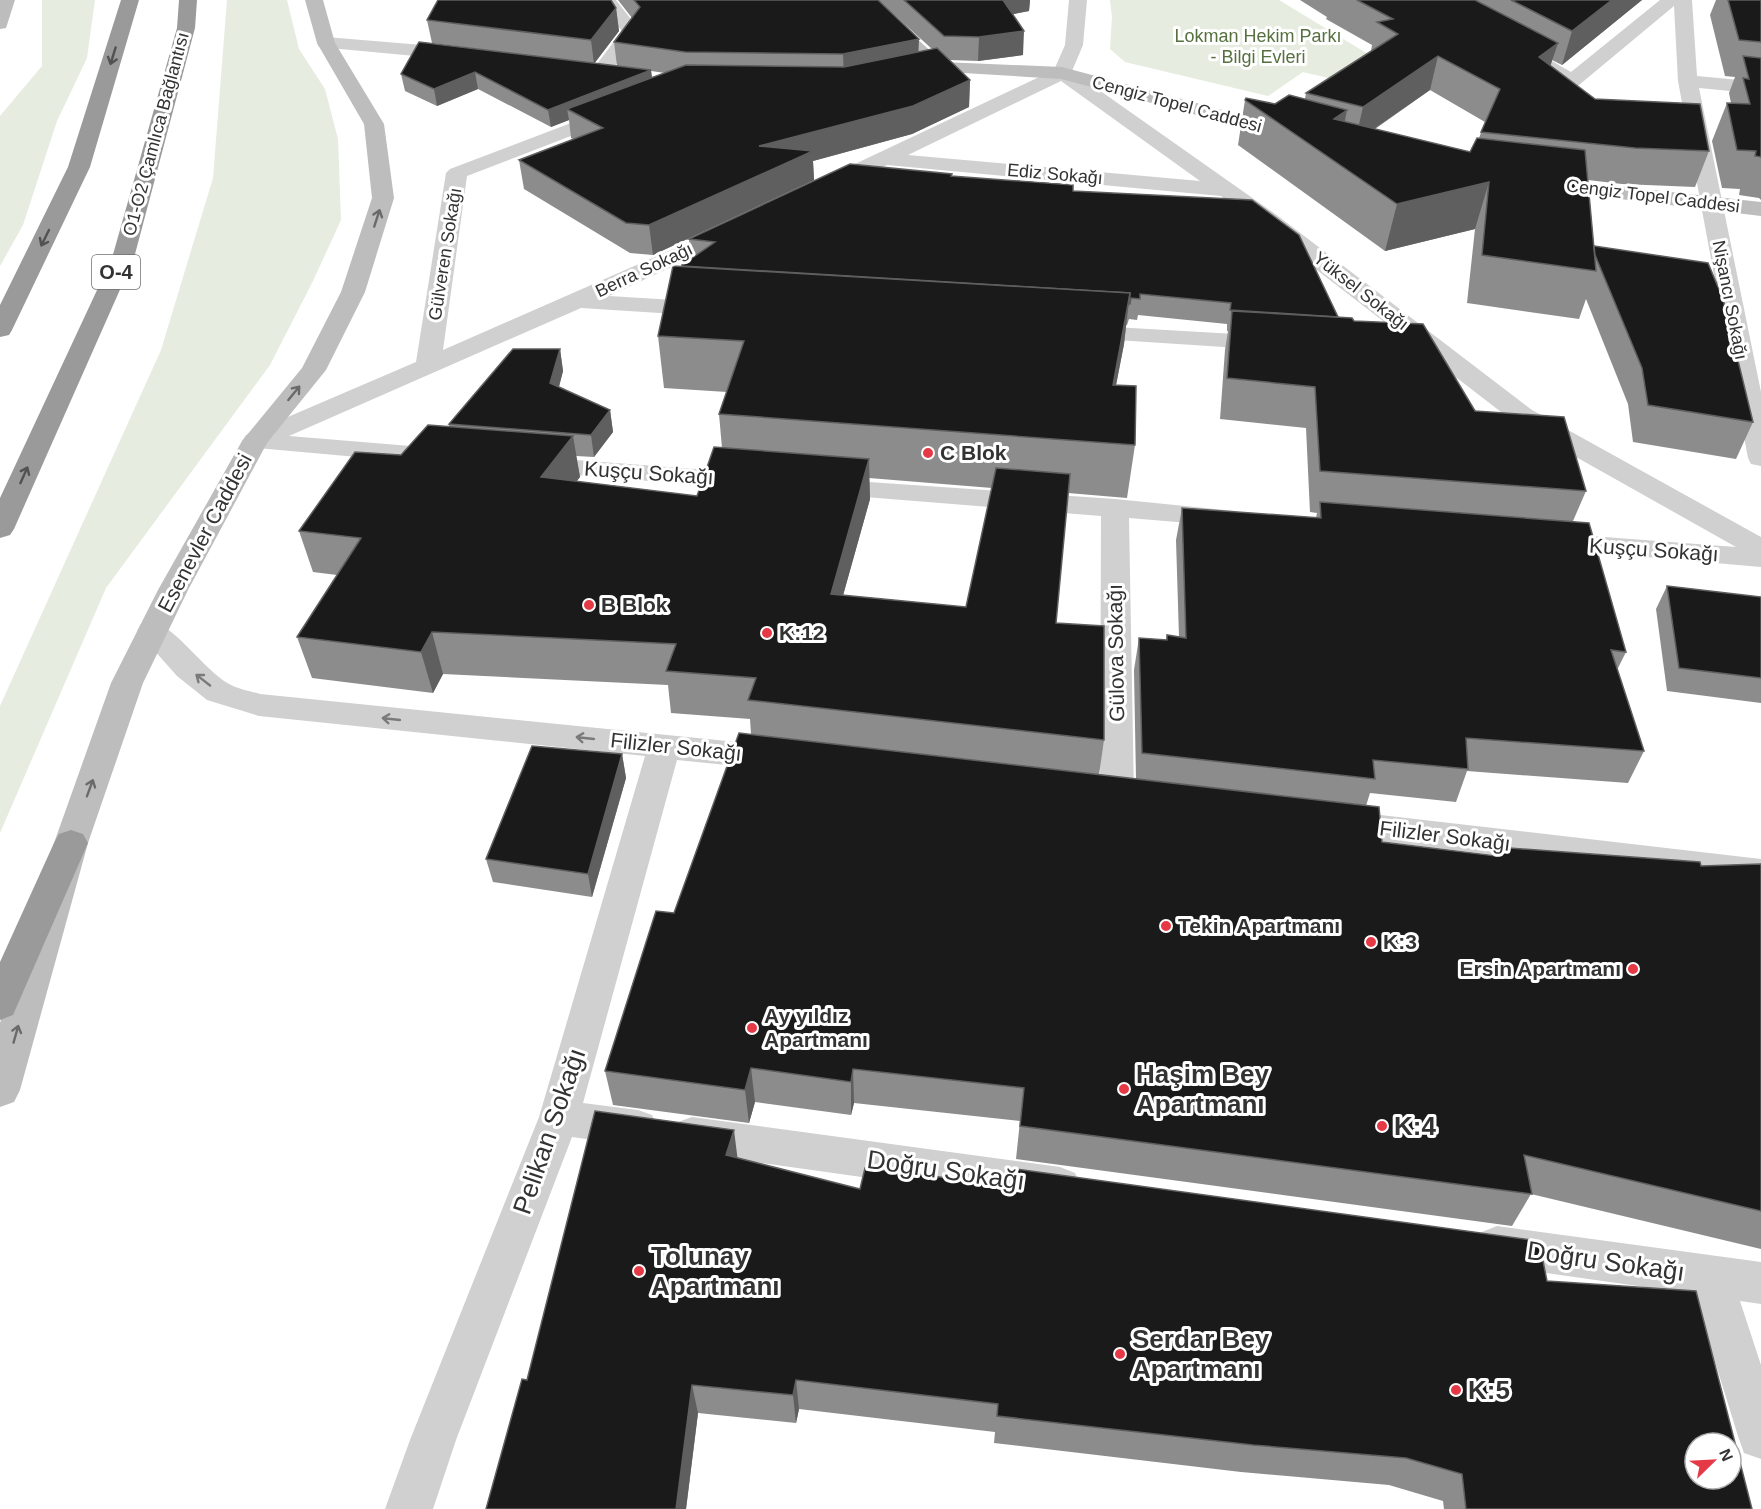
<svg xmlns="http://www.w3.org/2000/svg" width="1761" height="1509" viewBox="0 0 1761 1509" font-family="Arial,sans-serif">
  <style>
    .green { fill: #e6ecdf }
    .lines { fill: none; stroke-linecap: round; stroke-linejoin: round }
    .street { fill: #d0d0d0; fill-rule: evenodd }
    .secondary { fill: #bdbdbd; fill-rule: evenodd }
    .highway { fill: #9a9a9a; fill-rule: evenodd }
    .wall { fill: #8c8c8c; fill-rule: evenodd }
    .shaded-wall { fill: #5f5f5f }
    .building { fill: #1a1a1a; stroke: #5f5f5f; stroke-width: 1.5; fill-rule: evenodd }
    .oneway { stroke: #525252 }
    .oneway2 { stroke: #6a6a6a }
    .oneway3 { stroke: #7a7a7a }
    .poi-dot { fill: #e63946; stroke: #fff; stroke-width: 2 }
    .labels { text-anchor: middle; stroke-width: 6; stroke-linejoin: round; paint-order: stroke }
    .far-park-label { font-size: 18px; fill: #56703f; stroke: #fff }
    .far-street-label { font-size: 18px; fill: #333; stroke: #fff }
    .shield { fill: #fff; stroke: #707070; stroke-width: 1.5 }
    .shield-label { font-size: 20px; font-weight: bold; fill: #333 }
    .poi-label { font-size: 21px; font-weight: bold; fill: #333; stroke: #fff; text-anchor: start }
    .street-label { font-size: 21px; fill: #333; stroke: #fff }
    .near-poi-label { font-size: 26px; font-weight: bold; fill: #333; stroke: #fff; text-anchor: start }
    .near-street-label { font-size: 26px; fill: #333; stroke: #fff }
  </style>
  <rect width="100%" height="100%" fill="#fff"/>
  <g class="green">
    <polygon points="42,0 95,0 87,58 57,121 23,225 0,266 0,116 42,66"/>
    <polygon points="227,0 287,0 299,49 325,89 338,139 341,220 313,281 270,365 106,588 0,833 0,706 161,350 213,178"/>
    <polygon points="1110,0 1279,0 1424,88 1401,95 1303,72 1268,96 1125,62 1110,49 1112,17"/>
  </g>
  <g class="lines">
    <g class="street">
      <polygon points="598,0 616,0 640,31 607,77 593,77 590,73 622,31"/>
      <path d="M1069 0H1087L1083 45 1072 71 1278 216 1532 410 1761 537V567L1542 548 1538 542 1542 536 1552 533 1736 547 1514 422 1221 196 887 165 837 190 829 191 821 190 818 185 821 180 1054 70 1065 45ZM1061 81 1200 181 908 155Z"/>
      <path d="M1660 0H1692L1697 76 1761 82V94L1699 88 1761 392V466L1751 464 1748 458 1678 81 1674 6 1579 85H1565L1523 62 1521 58 1523 54C1539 50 1557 65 1571 72Z"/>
      <polygon points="326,37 458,48 465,50 467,54 465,58 458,60 319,47 317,43 319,39"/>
      <polygon points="613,107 620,109 623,113 620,117 467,176 443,350 730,224 738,226 741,231 738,236 609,296 707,302 715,304 719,309 715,314 707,316 581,308 289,436 447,449 457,451 460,457 457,463 447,465 246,447 242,441 246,435 416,362 446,173 450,169"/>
      <polygon points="1079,325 1270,336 1279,338 1282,343 1279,348 1270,350 1070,337 1067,332 1070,327"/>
      <polygon points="535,457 749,473 759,475 763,481 759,487 749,489 525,471 521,465 525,459"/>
      <polygon points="825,479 1115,499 1235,511 1239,517 1235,523 1225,526 1129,518 1134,798 1129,807 1117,811 1105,807 1100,798 1101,516 815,493 811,487 815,481"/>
      <path d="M152 621C177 628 203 669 229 684 238 689 250 691 260 694L776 746 788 750 793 758 788 766 776 770 677 760 583 1103 638 1110 652 1115 658 1128 652 1141 638 1146 572 1137 456 1440 433 1509H385L410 1440 539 1117 645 756 259 716 207 700 177 676 137 631 141 624Z"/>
      <polygon points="1337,810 1761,859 1761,887 1337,836 1325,832 1320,823 1325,814"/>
      <polygon points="692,1117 1060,1167 1075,1173 1081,1186 1075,1199 1060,1205 692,1153 678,1148 672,1135 678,1122"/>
      <polygon points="1497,1226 1761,1262 1761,1304 1740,1301 1761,1365 1761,1459 1744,1453 1738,1436 1694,1294 1497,1266 1482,1260 1476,1246 1482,1232"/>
    </g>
    <g class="secondary">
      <polygon points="0,0 15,0 6,28 0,29"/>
      <polygon points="305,0 323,0 335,43 384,124 394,198 365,292 326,370 267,443 188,590 143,683 88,843 20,1090 14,1102 0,1107 0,1023 54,843 111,683 158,590 242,441 302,368 341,292 372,198 364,124 317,43"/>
      <polygon points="857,0 876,0 942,62 1062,67 1290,128 1293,132 1290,136 1283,138 1061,79 930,71"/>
      <polygon points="1545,178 1761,202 1761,216 1537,189 1534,184 1537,179"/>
    </g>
    <g class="highway">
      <polygon points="121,0 139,0 90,167 12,330 9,335 0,337 0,305 68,167"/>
      <polygon points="179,0 197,0 195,28 134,258 14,529 10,535 0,538 0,498 112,258 177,28"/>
      <polygon points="71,830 83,834 88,843 13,1015 0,1020 0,962 54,843 59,834"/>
    </g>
  </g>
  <g class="wall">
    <path d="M618 0H878L918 52 932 49 878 0H1030L1029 11 1013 14 1023 55 978 61 950 60 970 80 969 107 912 134 813 161 814 180 653 255 630 253 524 189 519 160 573 139 571 138 569 120 551 127 478 89 437 106 405 91 401 74 540 57 432 43 427 20 616 8 619 31 594 63 617 66 614 42 632 18ZM651 71 665 73 652 77Z"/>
    <path d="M1300 0H1642L1562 65 1552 60 1550 66 1595 99 1709 151 1695 187 1622 184 1588 180 1594 246 1753 422 1736 459 1633 442 1628 404 1586 299 1579 319 1467 303 1475 229 1385 251 1238 145 1245 100 1275 104 1305 99 1306 93 1371 51 1372 45 1326 19 1327 17ZM1430 90 1485 122 1479 138 1470 152 1375 129Z"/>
    <polygon points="1716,0 1761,0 1761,200 1759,198 1739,195 1740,189 1722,188 1712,141 1727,103 1731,103 1729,93 1735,77 1725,76 1710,15"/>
    <path d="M952 176 1073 191 1338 317 1354 321 1586 491 1573 521 1626 652 1617 670 1644 751 1628 783 1467 771 1456 802 1370 793 1366 806 1382 842 1492 856 1496 847 1701 866 1761 864V1249L1531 1194 1512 1226 1016 1159 1020 1121 854 1103 851 1115 755 1102 749 1123 613 1105 605 1071 674 913 751 734 750 719 671 713 668 685 443 674 433 693 312 678 297 637 337 575 313 572 299 531 401 455 449 427V424L560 349 563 371 559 387 610 410 613 432 594 457 576 456 580 477 576 481 697 496 722 448 719 414 727 392 664 388 658 336 682 266 690 259 689 239ZM1138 315 1227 324V331H1228L1225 350 1220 419 1306 428 1310 512 1317 513 1316 518 1182 508 1176 540 1179 637 1167 635 1166 640 1139 638 1134 670 1136 779 1099 775 1104 740 1056 623 1068 493 1127 498 1135 445 1116 385 1124 344 1126 325H1127L1129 319 1137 320ZM869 478 992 488 966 607 843 595 870 499Z"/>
    <polygon points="1667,586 1761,597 1761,703 1667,691 1656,609"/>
    <polygon points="622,754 626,778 592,897 493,882 486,859"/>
    <polygon points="737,1158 860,1189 1547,1281 1752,1509 1444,1509 1443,1501 1389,1485 1241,1472 994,1443 995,1432 799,1409 796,1423 698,1413 686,1509 486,1509 527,1380"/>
  </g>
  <g class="shaded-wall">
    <polygon points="999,0 1030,0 1029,11 998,17"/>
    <polygon points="1612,0 1642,0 1562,65 1572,31"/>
    <polygon points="616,8 619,31 594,64 591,40"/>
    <polygon points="1024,31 1023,55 978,61 979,37"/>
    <polygon points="919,39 918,63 844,78 843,54"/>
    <polygon points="1558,43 1547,76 1539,57"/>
    <polygon points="1438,56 1430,90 1355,142 1363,107"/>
    <polygon points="651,70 653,87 567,109 569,120 551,127 548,110"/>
    <polygon points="475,72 478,89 437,106 434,89"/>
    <polygon points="970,80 969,107 912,134 813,161 814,180 653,255 649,225 759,146"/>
    <polygon points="1347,110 1338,155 1334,119"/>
    <polygon points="1489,182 1475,229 1385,251 1397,204"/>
    <polygon points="1130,293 1124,344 1106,437 1113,385"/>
    <polygon points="560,349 563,371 554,405 550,383"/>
    <polygon points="610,410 613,432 594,457 591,435"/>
    <polygon points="573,436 580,477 549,518 541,477"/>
    <polygon points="869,459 870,499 832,635 831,594"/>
    <polygon points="432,632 443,674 433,693 421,652"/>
    <polygon points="622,754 626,778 592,897 588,874"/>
    <polygon points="751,1068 755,1102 749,1123 745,1090"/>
    <polygon points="853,1069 854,1103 851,1115 851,1082"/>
    <polygon points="734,1130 738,1162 726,1155"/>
    <polygon points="796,1380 799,1409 796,1423 793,1395"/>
    <polygon points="692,1385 698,1413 686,1509 676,1509"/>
  </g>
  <g class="building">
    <polygon points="438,0 611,0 616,8 591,40 427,20"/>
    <polygon points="634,0 878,0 919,39 843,54 685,52 614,42 640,7"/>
    <polygon points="904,0 1003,0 1024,31 979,37 944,36"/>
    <polygon points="1357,0 1475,0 1558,43 1539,57 1595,99 1700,104 1709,151 1635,148 1481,132 1500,89 1438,56 1363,107 1306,93 1398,34 1377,22 1393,19"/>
    <polygon points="1511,0 1612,0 1572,31"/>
    <polygon points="1728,0 1761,0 1761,42 1739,40"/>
    <polygon points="419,42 651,70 548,110 475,72 434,89 401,74"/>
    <polygon points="937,48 970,80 913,106 759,146 813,151 649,225 626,223 519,160 603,128 567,109 686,65 844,67"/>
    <polygon points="1743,56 1761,58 1761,157 1755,156 1756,151 1737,150 1727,103 1750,104 1743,78 1749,79"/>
    <polygon points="1289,95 1347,110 1334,119 1470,152 1477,138 1585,150 1596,271 1482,255 1489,182 1397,204 1245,100 1246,98 1275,104"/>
    <polygon points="850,164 952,174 951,176 1073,185 1073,191 1252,200 1299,235 1338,317 1230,310 1231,303 1140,294 1140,299 1131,298 1130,304 1129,304 1130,293 682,266 682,265 715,242 689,239"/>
    <polygon points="1594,246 1708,263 1723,299 1753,422 1648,405 1642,368 1595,255"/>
    <polygon points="673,266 1130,293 1113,385 1136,386 1135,445 719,414 744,341 658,336"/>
    <polygon points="1232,311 1352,318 1354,321 1423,324 1475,411 1564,417 1586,491 1320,471 1315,387 1227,378"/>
    <polygon points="513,349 560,349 550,383 610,410 591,435 449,424"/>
    <polygon points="428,425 573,436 541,477 697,496 714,447 869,459 831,594 966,607 996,468 1070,474 1056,623 1104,626 1104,740 748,700 756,678 666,671 676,644 432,632 421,652 297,637 361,538 299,531 355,452 401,455"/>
    <polygon points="1320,502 1589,523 1626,652 1611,650 1644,751 1466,738 1468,769 1373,760 1375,779 1142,753 1139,638 1167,640 1167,635 1186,638 1182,508 1321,518"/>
    <polygon points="1667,586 1761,597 1761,678 1679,668"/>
    <polygon points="739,733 1379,807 1382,842 1496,856 1496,847 1700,862 1701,866 1761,864 1761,1211 1524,1155 1532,1194 1020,1126 1024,1088 853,1069 851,1082 751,1068 745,1090 605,1071 656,911 674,913"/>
    <polygon points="532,746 622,754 588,874 486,859"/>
    <path d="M595 1111 734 1130 726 1155 860 1189 865 1168 1014 1186 1016 1169 1539 1241 1547 1281 1696 1291 1752 1509H1466L1462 1474 1406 1458 1253 1445 997 1416 998 1404 796 1380 793 1395 692 1385 676 1509H486L522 1379 527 1380ZM1695 1443H1731V1479H1695Z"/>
  </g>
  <defs><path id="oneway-shaft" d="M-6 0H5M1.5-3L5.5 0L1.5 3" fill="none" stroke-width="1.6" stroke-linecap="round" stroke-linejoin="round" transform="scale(1.5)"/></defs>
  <g class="oneway">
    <use href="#oneway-shaft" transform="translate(113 56) rotate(107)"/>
    <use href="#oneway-shaft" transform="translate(45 238) rotate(116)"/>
    <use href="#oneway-shaft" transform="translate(24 475) rotate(-66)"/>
  </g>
  <g class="oneway2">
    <use href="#oneway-shaft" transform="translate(377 218) rotate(-72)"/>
    <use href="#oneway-shaft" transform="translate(294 393) rotate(-51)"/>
    <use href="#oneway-shaft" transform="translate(90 788) rotate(-70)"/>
    <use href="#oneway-shaft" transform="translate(16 1034) rotate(-74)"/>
  </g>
  <g class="oneway3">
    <use href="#oneway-shaft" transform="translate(203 680) rotate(-142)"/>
    <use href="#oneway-shaft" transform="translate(391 719) rotate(-174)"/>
    <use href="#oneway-shaft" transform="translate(585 738) rotate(-174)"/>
  </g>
  <g class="poi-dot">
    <circle cx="928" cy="453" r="6"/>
    <circle cx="589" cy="605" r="6"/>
    <circle cx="767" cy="633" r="6"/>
    <circle cx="1166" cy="926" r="6"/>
    <circle cx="1371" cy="942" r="6"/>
    <circle cx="1633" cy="969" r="6"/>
    <circle cx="752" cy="1028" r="6"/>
    <circle cx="1124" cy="1089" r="6"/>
    <circle cx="1382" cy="1126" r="6"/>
    <circle cx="639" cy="1271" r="6"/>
    <circle cx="1120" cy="1354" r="6"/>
    <circle cx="1456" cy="1390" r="6"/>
  </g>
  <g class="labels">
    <g class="far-park-label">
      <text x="1258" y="42">Lokman Hekim Parkı<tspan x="1258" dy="21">- Bilgi Evleri</tspan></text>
    </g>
    <g class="far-street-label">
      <text transform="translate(1177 104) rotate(15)" y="6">Cengiz Topel Caddesi</text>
      <text transform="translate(156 134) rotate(-75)" y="6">O1-O2 Çamlıca Bağlantısı</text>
      <text transform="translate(1055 174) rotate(5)" y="6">Ediz Sokağı</text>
      <text transform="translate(1653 196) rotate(7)" y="6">Cengiz Topel Caddesi</text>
      <text transform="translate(445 254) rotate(-81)" y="6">Gülveren Sokağı</text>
      <text transform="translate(644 270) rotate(-25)" y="6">Berra Sokağı</text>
      <text transform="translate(1361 291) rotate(38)" y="6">Yüksel Sokağı</text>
      <text transform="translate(1730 300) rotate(79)" y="6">Nişancı Sokağı</text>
    </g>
    <rect class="shield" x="92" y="255" width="48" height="34" rx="4.5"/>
    <g class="shield-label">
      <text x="116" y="279">O-4</text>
    </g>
    <g class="poi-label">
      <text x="940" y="460">C Blok</text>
      <text x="601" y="612">B Blok</text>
      <text x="779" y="640">K:12</text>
      <text x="1178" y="933">Tekin Apartmanı</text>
      <text x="1383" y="949">K:3</text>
      <text x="1621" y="976" text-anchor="end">Ersin Apartmanı</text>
      <text x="764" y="1023">Ay yıldız<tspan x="764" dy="24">Apartmanı</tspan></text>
    </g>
    <g class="street-label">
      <text transform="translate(649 473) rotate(4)" y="7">Kuşçu Sokağı</text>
      <text transform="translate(205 533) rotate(-62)" y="7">Esenevler Caddesi</text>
      <text transform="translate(1654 550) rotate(4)" y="7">Kuşçu Sokağı</text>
      <text transform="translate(1116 653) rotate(-91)" y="7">Gülova Sokağı</text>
      <text transform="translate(676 747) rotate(6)" y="7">Filizler Sokağı</text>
      <text transform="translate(1445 836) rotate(7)" y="7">Filizler Sokağı</text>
    </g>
    <g class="near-poi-label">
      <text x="1136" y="1083">Haşim Bey<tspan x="1136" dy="30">Apartmanı</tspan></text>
      <text x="1394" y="1135">K:4</text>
      <text x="651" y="1265">Tolunay<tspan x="651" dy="30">Apartmanı</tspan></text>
      <text x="1132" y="1348">Serdar Bey<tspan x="1132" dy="30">Apartmanı</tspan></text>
      <text x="1468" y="1399">K:5</text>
    </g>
    <g class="near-street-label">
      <text transform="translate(549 1131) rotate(-71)" y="9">Pelikan Sokağı</text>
      <text transform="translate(946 1170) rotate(8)" y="9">Doğru Sokağı</text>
      <text transform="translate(1606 1261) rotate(8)" y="9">Doğru Sokağı</text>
    </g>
  </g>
  <g transform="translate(1713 1461) rotate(66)"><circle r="28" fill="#ffffff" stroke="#adadad" stroke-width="1.5"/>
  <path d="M0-4.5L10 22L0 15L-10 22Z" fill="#e63946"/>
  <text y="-9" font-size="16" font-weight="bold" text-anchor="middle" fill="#333333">N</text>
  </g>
</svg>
